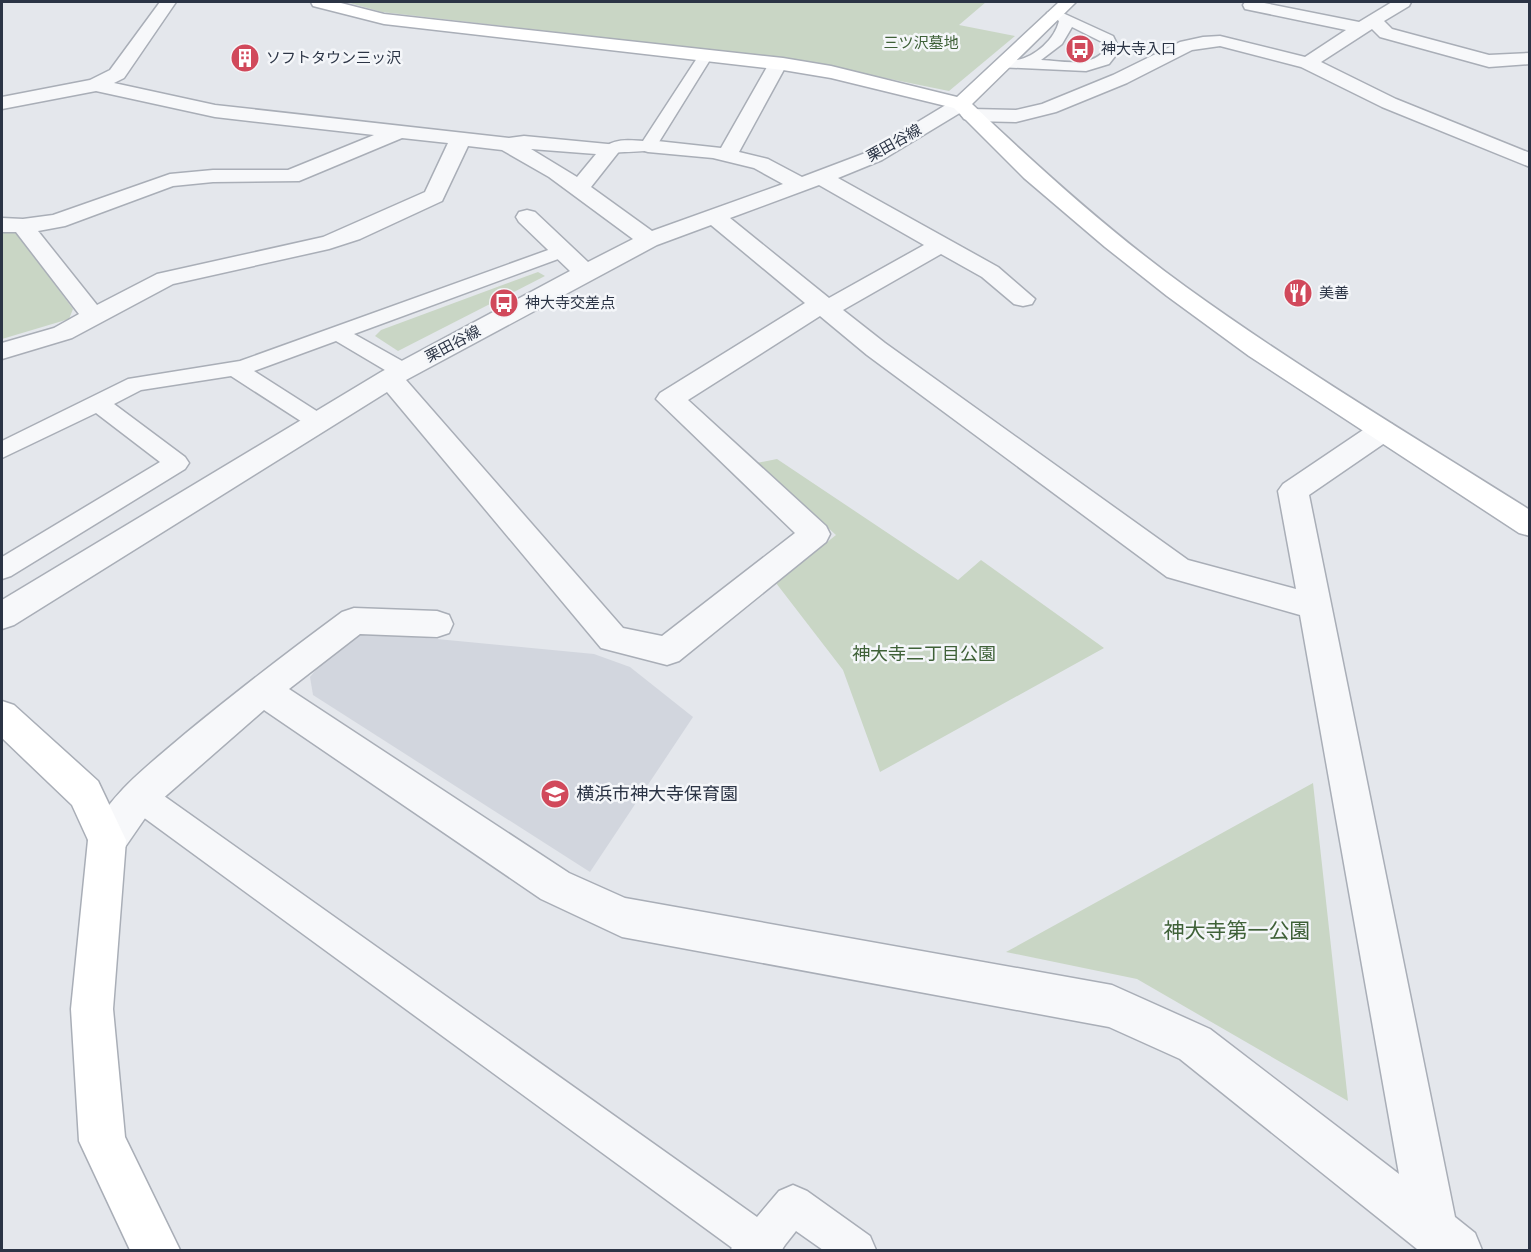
<svg xmlns="http://www.w3.org/2000/svg" width="1531" height="1252" viewBox="0 0 1531 1252" font-family="Roboto,'Noto Sans JP',sans-serif">
  <style>
    .built { fill: #d2d6de }
    .green { fill: #c9d6c5 }
    .lines { fill: none; stroke-linecap: round; stroke-linejoin: round }
    .lane-casing { stroke: #a9aeb7; stroke-width: 3 }
    .street-casing { stroke: #a9aeb7; stroke-width: 3 }
    .secondary-casing { stroke: #a9aeb7; stroke-width: 3 }
    .lane { fill: #f7f8fa; fill-rule: evenodd }
    .street { fill: #f7f8fa; fill-rule: evenodd }
    .secondary { fill: #fff; fill-rule: evenodd }
    .labels { text-anchor: middle; stroke-width: 5; stroke-linejoin: round; paint-order: stroke }
    .far-park-label { font-size: 15px; fill: #3f6138; stroke: #f4f6f9 }
    .far-poi-label { font-size: 15px; fill: #2b3445; stroke: #f4f6f9; text-anchor: start }
    .far-street-label { font-size: 15px; fill: #2b3445; stroke: #f4f6f9 }
    .park-label { font-size: 18px; fill: #3f6138; stroke: #f4f6f9 }
    .poi-label { font-size: 18px; fill: #2b3445; stroke: #f4f6f9; text-anchor: start }
    .near-park-label { font-size: 21px; fill: #3f6138; stroke: #f4f6f9 }
  </style>
  <rect width="100%" height="100%" fill="#e4e7ec"/>
  <polygon class="built" points="364,632 594,654 630,667 693,717 590,872 313,695 310,677 332,650"/>
  <g class="green">
    <polygon points="346,2 986,2 959,25 1015,36 949,91 826,66 660,44 382,12"/>
    <polygon points="2,231 15,231 73,309 69,319 2,339"/>
    <polygon points="538,272 545,276 398,351 375,336 381,330"/>
    <polygon points="777,459 958,580 981,560 1104,648 880,772 843,670 776,583 836,535 757,463"/>
    <polygon points="1313,783 1348,1101 1137,979 1006,952"/>
  </g>
  <g class="lines">
    <g class="lane-casing">
      <g id="lane">
        <path d="M1054 9 1113 36 1120 50 1109 64 1086 71 997 67 994 64 997 61C1003 59 1010 61 1017 60 1035 57 1055 39 1059 21L1047 13ZM1072 27 1102 42 1105 50C1091 68 1062 61 1041 60L1062 44Z"/>
        <path d="M706 51 713 55 654 150C649 151 608 153 605 153L603 149C612 138 630 140 643 141L701 52Z"/>
        <polygon points="562,245 569,247 572,251 569,255 354,334 411,366 414,371 411,376 403,378 395,376 336,341 254,371 326,417 329,422 326,427 318,430 310,427 231,376 141,390 114,404 185,457 189,463 185,469 11,576 2,579 2,557 160,462 96,413 2,458 2,441 128,379 240,361"/>
        <polygon points="139,782 150,786 757,1217 779,1191 793,1185 807,1191 870,1236 876,1250 823,1250 796,1231 781,1250 735,1250 128,806 124,796 128,786"/>
      </g>
    </g>
    <g class="street-casing">
      <g id="street">
        <path d="M160 2H176L124 78 114 83 215 105 509 138 524 136 618 145 621 149 591 187 652 231 783 184 754 168 713 158 648 152 641 150 638 146 641 142 648 140 721 148 771 60H785L787 64 739 152 768 159 802 177 868 152 954 100H968L971 104 968 108 882 160 838 178 998 267 1035 299 1032 304 1023 306 1014 304 982 277 941 254 843 310 885 343 1188 560 1296 589 1278 491 1283 484 1372 424 1382 422 1392 424 1396 431 1392 438 1309 495 1455 1217 1475 1233 1482 1250 1417 1249 1180 1059 1109 1027 622 937 541 899 264 710 152 808 121 853 107 858 93 853 88 840C108 794 149 765 186 733 237 691 289 651 342 612L354 608 437 611 449 615 453 624 449 633 437 637 360 634 289 689 569 873 625 898 1112 985 1210 1029 1399 1174 1300 615 1167 577 867 355 820 316 688 400 826 526 830 534 826 542 679 661 667 665 601 648 387 392 14 625 2 629V600L381 372 570 271 519 222 516 217 519 212 527 210 535 212 588 262 633 239 549 177 502 150 468 146 442 201 360 239 329 249 173 284 72 338 2 359V343L54 328 79 314 16 232H2V218L23 219 53 215 170 174 213 170H288L374 135 215 117 96 91 2 109V97L90 80 110 70ZM402 138 448 143 425 192 323 237 157 274 97 305 38 231 65 226 173 186 213 182 299 181ZM531 149 596 154 577 177ZM819 185 924 245 829 298 730 218ZM711 225 805 303 660 393 656 399 795 533 662 636 623 628 406 380 657 245Z"/>
        <polygon points="1245,2 1259,2 1359,22 1392,2 1411,2 1409,6 1384,21 1392,29 1489,55 1530,53 1530,64 1489,67 1380,37 1372,29 1321,62 1396,99 1530,153 1530,167 1382,107 1301,67 1220,46 1192,50 1127,83 1056,112 1016,122 971,121 964,119 961,115 964,111 971,109 1016,110 1042,104 1113,75 1180,42 1203,37 1220,36 1305,57 1346,30 1245,9 1243,5"/>
        <path d="M760 1219 777 1227 785 1244 782 1250H731C736 1233 743 1227 760 1219Z"/>
      </g>
    </g>
    <g class="secondary-casing">
      <g id="secondary">
        <path d="M311 2H337L384 14 783 58 831 66 957 97 1059 2H1076L972 104C1040 169 1110 232 1186 287 1297 367 1414 437 1530 510V536L1519 533 1249 356 1167 296 1105 247 1024 178 954 108 831 78 783 70 384 24 313 6Z"/>
        <polygon points="2,701 14,705 98,781 126,840 113,1009 125,1137 180,1250 130,1250 79,1141 71,1009 88,840 72,805 2,738"/>
      </g>
    </g>
    <use href="#lane" class="lane"/>
    <use href="#street" class="street"/>
    <use href="#secondary" class="secondary"/>
  </g>
  <defs>
    <g id="bus-disc" transform="scale(1.5)"><circle r="9.5" fill="#d1495b" stroke="#f4f6f9"/><path d="M-5-6H5V4H4V6H2V4H-2V6H-4V4H-5ZM-3.5-4V0h7V-4ZM-3.5 1.2v1.5H-2V1.2ZM2 1.2v1.5H3.5V1.2Z" fill="#fff"/></g>
    <g id="building-disc" transform="scale(1.5)"><circle r="9.5" fill="#d1495b" stroke="#f4f6f9"/><path d="M-4-6H4V6H1V3H-1V6H-4ZM-2.5-4.3h1.7v1.8h-1.7ZM.8-4.3h1.7v1.8H.8ZM-2.5-1h1.7V.8h-1.7ZM.8-1h1.7V.8H.8Z" fill="#fff"/></g>
    <g id="restaurant-disc" transform="scale(1.5)"><circle r="9.5" fill="#d1495b" stroke="#f4f6f9"/><path d="M-5-6h1v4h1v-4h1v4h1v-4h1v5L-1.5 .5V6h-2V.5L-5-1ZM5-6V6H3V1.5H1.5Q1.5-4 5-6Z" fill="#fff"/></g>
    <g id="school-disc" transform="scale(1.5)"><circle r="9.5" fill="#d1495b" stroke="#f4f6f9"/><path d="M0-5L7-2L0 1L-7-2ZM-4 1L0 2.5L4 1V4Q0 6-4 4Z" fill="#fff"/></g>
  </defs>
  <g fill-rule="evenodd">
    <use href="#bus-disc" x="1080" y="49"/>
    <use href="#building-disc" x="245" y="58"/>
    <use href="#restaurant-disc" x="1298" y="293"/>
    <use href="#bus-disc" x="504" y="303"/>
    <use href="#school-disc" x="555" y="794"/>
  </g>
  <g class="labels">
    <g class="far-park-label">
      <text x="921" y="48">三ツ沢墓地</text>
    </g>
    <g class="far-poi-label">
      <text x="1101" y="54">神大寺入口</text>
      <text x="266" y="63">ソフトタウン三ッ沢</text>
      <text x="1319" y="298">美善</text>
      <text x="525" y="308">神大寺交差点</text>
    </g>
    <g class="far-street-label">
      <text transform="translate(894 143) rotate(-29)" y="5">栗田谷線</text>
      <text transform="translate(453 344) rotate(-28)" y="5">栗田谷線</text>
    </g>
    <g class="park-label">
      <text x="924" y="660">神大寺二丁目公園</text>
    </g>
    <g class="poi-label">
      <text x="576" y="800">横浜市神大寺保育園</text>
    </g>
    <g class="near-park-label">
      <text x="1237" y="938">神大寺第一公園</text>
    </g>
  </g>
  <rect width="1531" height="1252" fill="none" stroke="#2b3445" stroke-width="6"/>
</svg>
